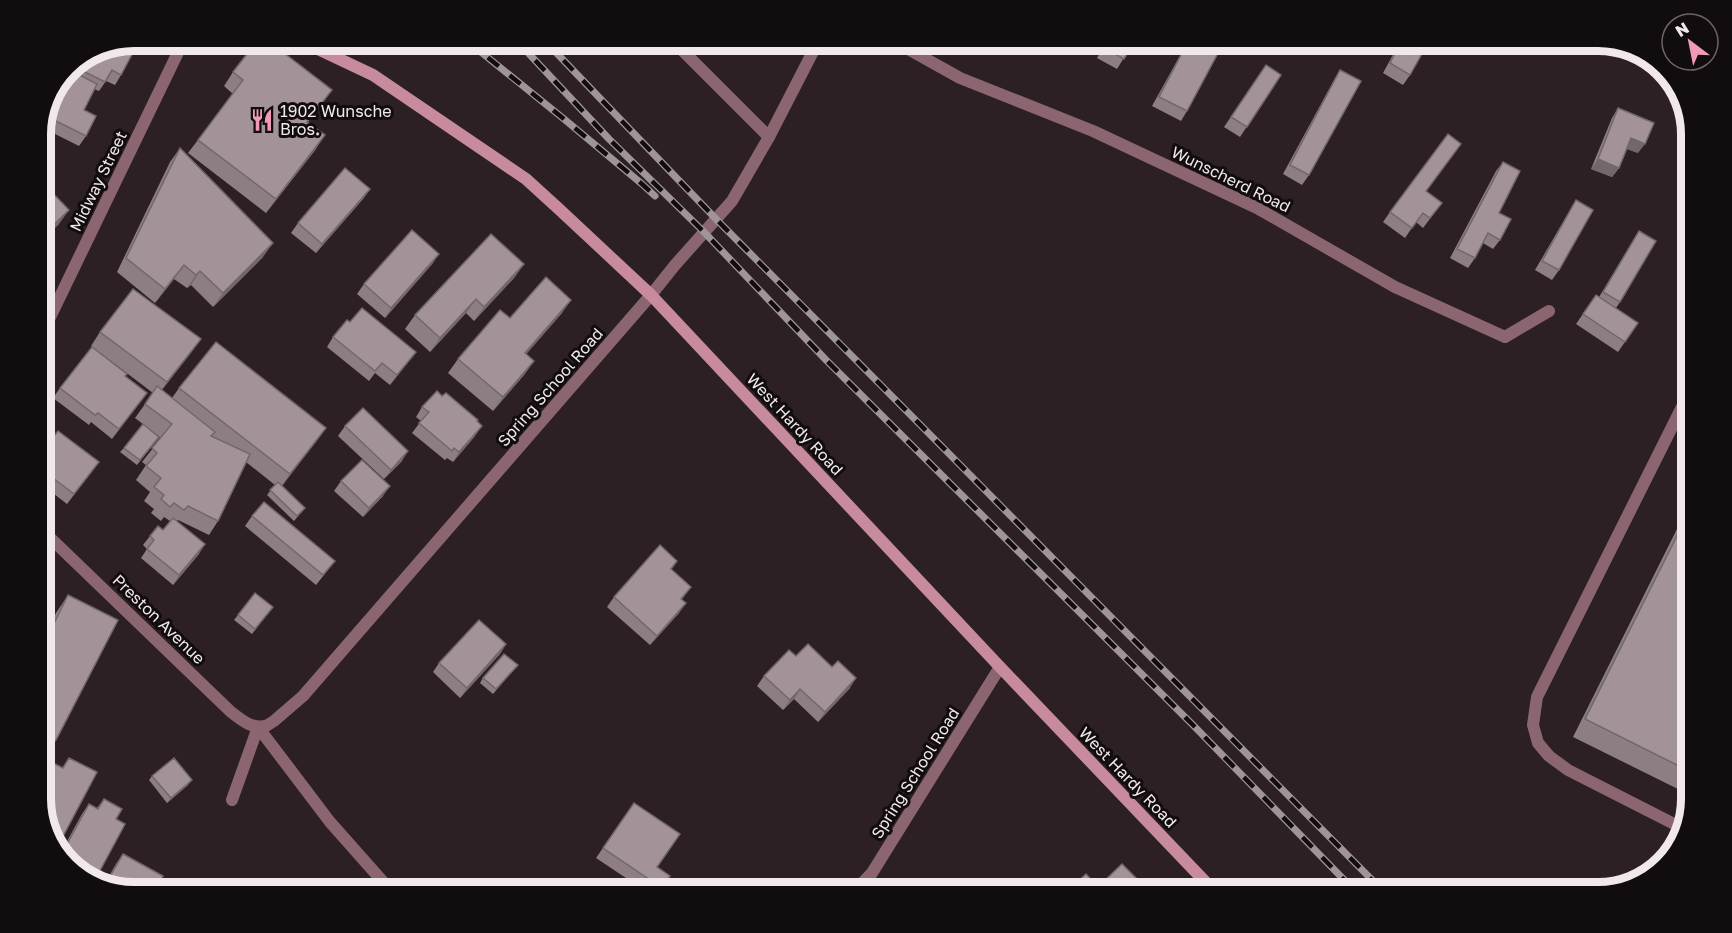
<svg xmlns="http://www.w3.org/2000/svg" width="1732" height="933" viewBox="0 0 1732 933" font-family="'Golos Text',sans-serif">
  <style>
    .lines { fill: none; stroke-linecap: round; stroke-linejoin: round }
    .service { stroke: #8b6671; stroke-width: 12 }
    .minor { stroke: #8b6671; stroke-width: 12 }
    .tertiary { stroke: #8b6671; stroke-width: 12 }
    .secondary { stroke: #c78b9d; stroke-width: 12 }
    .rail-casing { stroke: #9f9598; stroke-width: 7 }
    .rail { stroke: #110c0d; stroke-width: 4.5; stroke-dasharray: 14; stroke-linecap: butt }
    .wall { fill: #8c7e83 }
    .shaded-wall { fill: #72676a }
    .building { fill: #a39398; stroke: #72676a; stroke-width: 1.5 }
    .labels { text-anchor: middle; stroke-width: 6; stroke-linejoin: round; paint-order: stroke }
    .poi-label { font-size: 16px; fill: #f1e8eb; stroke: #110c0d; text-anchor: start }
    .street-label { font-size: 16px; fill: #f1e8eb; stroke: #110c0d }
    .rim { fill: none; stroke: #f1e8eb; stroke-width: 8 }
  </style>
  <rect width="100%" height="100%" fill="#2d2024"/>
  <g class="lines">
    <g class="service">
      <polyline points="892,40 960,78 1093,131 1257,208 1395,287 1505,337 1549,311"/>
      <polyline points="232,800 258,727"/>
      <polyline points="1684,829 1568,770 1549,756 1538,743 1533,725 1537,697 1691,389"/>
      <polyline points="854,892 872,873 1000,667"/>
    </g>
    <g class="minor">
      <polyline points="672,40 769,137"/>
      <polyline points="266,726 274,721 303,696 651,295"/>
      <polyline points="258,727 330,822 392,892"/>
    </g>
    <g class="tertiary">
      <polyline points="651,295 675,265 732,201 769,137 819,40"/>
      <polyline points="41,336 184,40"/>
      <path d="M41 529 231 712C242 720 251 729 266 726"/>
    </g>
    <polyline class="secondary" points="299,40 373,75 526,179 560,210 651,295 1000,667 1215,892"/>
    <g class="rail-casing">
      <g id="rail">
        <polyline points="466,40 564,119 642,184 655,196"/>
        <polyline points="516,40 609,139 704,232 826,360 1193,725 1356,892"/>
        <polyline points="544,40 716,219 1384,892"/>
      </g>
    </g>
    <use href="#rail" class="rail"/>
  </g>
  <g class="wall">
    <polygon points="134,40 121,75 115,85 106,81 99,91 94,89 84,110 86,136 79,146 41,127 68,69 69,69 70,67"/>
    <polygon points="1107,40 1135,40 1117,69 1097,58"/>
    <polygon points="1194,40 1225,40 1187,111 1181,121 1152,106 1177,61 1183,51 1187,53"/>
    <polygon points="1401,40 1432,40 1423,53 1422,53 1410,75 1403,85 1383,73"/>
    <polygon points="1266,65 1281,75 1240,137 1224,127"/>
    <polygon points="1340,70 1309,175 1302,185 1283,174 1334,80"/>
    <polygon points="233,72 332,90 308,122 316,149 266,213 188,153 233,94 224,86"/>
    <polygon points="1618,108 1638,153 1627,149 1619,168 1612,177 1591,169 1612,118"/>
    <polygon points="180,148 263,257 213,307 191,285 187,288 174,279 155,303 117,272 170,162"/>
    <polygon points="1503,162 1499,213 1500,240 1493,249 1483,243 1475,258 1468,268 1450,258 1496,171"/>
    <polygon points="41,181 59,224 41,241"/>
    <polygon points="370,189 363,199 316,253 291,233 298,223"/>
    <polygon points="1426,191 1442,203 1423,228 1416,222 1405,238 1383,222 1390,212"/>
    <polygon points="1576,200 1559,270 1552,280 1535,270 1570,210"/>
    <polygon points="1639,231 1620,302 1616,308 1638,323 1618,352 1576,324 1596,295 1599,297"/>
    <polygon points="433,263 385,318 357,294 364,284"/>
    <polygon points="524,264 514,278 474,321 466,313 430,352 405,329 415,315"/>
    <polygon points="562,313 526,354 534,361 524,375 493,411 448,373 458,359 510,318"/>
    <polygon points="350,322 416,352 390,385 375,373 369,381 327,347 333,337"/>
    <polygon points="100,332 201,339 162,390 172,398 179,388 326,428 282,486 305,508 301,513 294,521 267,495 275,485 246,462 218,521 209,535 178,520 177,521 199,554 173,585 141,558 147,549 143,545 150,536 163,530 170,521 164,517 161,521 151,513 154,509 144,501 150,492 136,480 146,465 142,462 161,438 135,418 153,393 91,346"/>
    <polygon points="125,377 147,393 112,439 91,422 89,425 53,398 60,388"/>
    <polygon points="442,396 477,422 475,436 453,462 447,458 445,460 412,433 421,421 416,417 422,407"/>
    <polygon points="345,426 402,461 384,479 338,436"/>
    <polygon points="155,442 137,465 120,452 124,448"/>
    <polygon points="41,447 99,462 67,504 41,484"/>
    <polygon points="341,481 383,496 363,517 334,491"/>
    <polygon points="1691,501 1692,796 1573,737"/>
    <polygon points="252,516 328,570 316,585 245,526"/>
    <polygon points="671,569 691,587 682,599 679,613 650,645 607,607 614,597"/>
    <polygon points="68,595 44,758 41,761 41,642 56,613"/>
    <polygon points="273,607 252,634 234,620 238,615"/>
    <polygon points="506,644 500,654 460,698 433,672 439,663"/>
    <polygon points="796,656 850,688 818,722 794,699 783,710 757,686 764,676"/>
    <polygon points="518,665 493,694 480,683 483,678"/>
    <polygon points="69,758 60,842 55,848 41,805 41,779 51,762 62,768"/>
    <polygon points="152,776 188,785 167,803 149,780"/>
    <polygon points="104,799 116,819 96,878 93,883 60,854 82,814 89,804 97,808"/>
    <polygon points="634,803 657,867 670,876 659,892 647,892 596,858"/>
    <polygon points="123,854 134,892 104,885 116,864"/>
  </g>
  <g class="shaded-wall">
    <polygon points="325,135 316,149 266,213 276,199"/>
    <polygon points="1631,138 1645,144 1638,153 1624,148"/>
    <polygon points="1598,159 1619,168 1612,177 1591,169"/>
    <polygon points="370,189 363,199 316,253 322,244"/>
    <polygon points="69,210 59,224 41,241 41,239 44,234"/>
    <polygon points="273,243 263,257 213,307 223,293"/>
    <polygon points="439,254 433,263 385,318 391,308"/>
    <polygon points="524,264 514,278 474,321 484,307"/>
    <polygon points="184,265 174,279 155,303 165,289"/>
    <polygon points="200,271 191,285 187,288 196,275"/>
    <polygon points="476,299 466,313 430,352 440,338"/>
    <polygon points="571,300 562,313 515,367 525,353"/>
    <polygon points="201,339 191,353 157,396 167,382"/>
    <polygon points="416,352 409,361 390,385 397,375"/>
    <polygon points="534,361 524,375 493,411 503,397"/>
    <polygon points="482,426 475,436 453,462 459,452"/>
    <polygon points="326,428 316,442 280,488 290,474"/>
    <polygon points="408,451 402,461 384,479 391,470"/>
    <polygon points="390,486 383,496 363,517 369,508"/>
    <polygon points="205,544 199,554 173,585 179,575"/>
    <polygon points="54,583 47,593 41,598 41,595"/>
    <polygon points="686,603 679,613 650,645 657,636"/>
    <polygon points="506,644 500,654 460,698 467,688"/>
    <polygon points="856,678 850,688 818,722 825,712"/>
    <polygon points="800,689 794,699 783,710 790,700"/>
    <polygon points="56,740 44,758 41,761 41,754"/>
    <polygon points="192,780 188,785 167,803 171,798"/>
  </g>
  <g class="building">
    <polygon points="134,40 139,41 121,75 112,70 105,82 73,66"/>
    <polygon points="258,40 267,40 332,90 307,122 325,135 276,199 198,140 243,80 233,72"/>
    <polygon points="1108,40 1135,40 1124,59 1104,48"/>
    <polygon points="1195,40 1225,40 1187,111 1159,97 1183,51 1188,54"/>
    <polygon points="1402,40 1432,40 1430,44 1428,43 1410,75 1390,63"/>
    <polygon points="1266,65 1281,75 1247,127 1231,117"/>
    <polygon points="68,69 97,84 84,110 96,116 86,136 46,116"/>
    <polygon points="1340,70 1361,81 1309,175 1290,165"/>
    <polygon points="1618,108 1654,123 1645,144 1631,138 1619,168 1598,159"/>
    <polygon points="1448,134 1461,144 1426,191 1442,203 1430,218 1423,213 1412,228 1390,212"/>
    <polygon points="180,148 273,243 223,293 200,271 196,275 184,265 165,289 126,258"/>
    <polygon points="1503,162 1520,171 1499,213 1511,219 1500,240 1488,233 1475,258 1457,249"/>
    <polygon points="345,168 370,189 322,244 298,223"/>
    <polygon points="41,181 69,210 44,234 41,230"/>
    <polygon points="1576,200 1593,210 1559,270 1542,261"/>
    <polygon points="412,230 439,254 391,308 364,284"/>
    <polygon points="1639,231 1656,241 1620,302 1603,292"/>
    <polygon points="491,234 524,264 484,307 476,299 440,338 415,315"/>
    <polygon points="546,277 571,300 525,353 534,361 503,397 458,359 500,310 510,318"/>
    <polygon points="133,289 201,339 167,382 100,332"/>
    <polygon points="1596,295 1638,323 1625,342 1583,314"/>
    <polygon points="362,308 416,352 397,375 382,363 375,371 333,337 347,320 350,322"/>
    <polygon points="216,342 326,428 290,474 179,388"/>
    <polygon points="92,347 127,374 125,376 147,393 119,429 98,413 95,415 60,388"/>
    <polygon points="157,386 215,432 211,436 250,454 218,521 188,506 184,510 174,503 170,507 161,499 164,495 154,487 161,478 146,466 157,453 152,448 172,424 145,404"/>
    <polygon points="437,391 442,396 446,393 478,420 477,421 482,426 459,452 454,448 452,451 419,423 429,412 422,407"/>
    <polygon points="363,408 408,451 391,470 345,426"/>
    <polygon points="143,424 159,437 140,460 124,448"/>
    <polygon points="58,431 99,462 74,494 41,469 41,447 44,442 47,445"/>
    <polygon points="362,460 390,486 369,508 341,481"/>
    <polygon points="278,482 305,508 297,516 270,490"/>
    <polygon points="264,502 335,561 323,575 252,516"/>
    <polygon points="1691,508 1691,772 1585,719"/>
    <polygon points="173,518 205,544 179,575 147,549 154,540 150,536 158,526 163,530"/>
    <polygon points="660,545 677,561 671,569 691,587 681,599 686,603 657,636 614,597"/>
    <polygon points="41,570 54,583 41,595"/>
    <polygon points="255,593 273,607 255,629 238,615"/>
    <polygon points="68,595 118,620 56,740 41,754 41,650"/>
    <polygon points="479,620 506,644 467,688 439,663"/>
    <polygon points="808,644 832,667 838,661 856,678 825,712 800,689 790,700 764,676 789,650 796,656"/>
    <polygon points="504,654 518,665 496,689 483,678"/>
    <polygon points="69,758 97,772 60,842 51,837 41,805 41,783 51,762 63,768"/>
    <polygon points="174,758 192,780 171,798 152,776"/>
    <polygon points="104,799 122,809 116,819 125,824 96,878 74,866 61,855 89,804 98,809"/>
    <polygon points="634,803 680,834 657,867 670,876 662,888 603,848"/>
    <polygon points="123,854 163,876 154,892 134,892 112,887 106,883"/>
    <polygon points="1122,864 1150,892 1067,892 1086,874 1098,887"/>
    <polygon points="1007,888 1011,892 1002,892"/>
  </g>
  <defs>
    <g id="restaurant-bare" transform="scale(1.8)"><path d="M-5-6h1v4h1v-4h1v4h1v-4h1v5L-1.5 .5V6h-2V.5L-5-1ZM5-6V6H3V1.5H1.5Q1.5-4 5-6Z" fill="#f09ab6" stroke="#110c0d" stroke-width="2.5" paint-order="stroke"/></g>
  </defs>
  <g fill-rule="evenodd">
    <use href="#restaurant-bare" x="262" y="120"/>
  </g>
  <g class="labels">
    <g class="poi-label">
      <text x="280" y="117">1902 Wunsche<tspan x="280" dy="18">Bros.</tspan></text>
    </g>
    <g class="street-label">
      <text transform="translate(1231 179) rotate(26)" y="6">Wunscherd Road</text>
      <text transform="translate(98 181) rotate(-64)" y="6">Midway Street</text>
      <text transform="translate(550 387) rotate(-49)" y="6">Spring School Road</text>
      <text transform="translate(795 424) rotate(47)" y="6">West Hardy Road</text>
      <text transform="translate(159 619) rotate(44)" y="6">Preston Avenue</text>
      <text transform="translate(915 773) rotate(-58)" y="6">Spring School Road</text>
      <text transform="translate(1128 777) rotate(46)" y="6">West Hardy Road</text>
    </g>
  </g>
  <path d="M0 0H1732V933H0ZM134 51H1598A83 83 0 0 1 1681 134V799A83 83 0 0 1 1598 882H134A83 83 0 0 1 51 799V134A83 83 0 0 1 134 51Z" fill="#110c0d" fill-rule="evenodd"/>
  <path class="rim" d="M134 51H1598A83 83 0 0 1 1681 134V799A83 83 0 0 1 1598 882H134A83 83 0 0 1 51 799V134A83 83 0 0 1 134 51Z"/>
  <g transform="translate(1690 42) rotate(328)"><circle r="28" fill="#110c0d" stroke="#6b6466" stroke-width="1.5"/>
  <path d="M0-4.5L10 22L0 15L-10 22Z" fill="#f09ab6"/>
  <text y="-9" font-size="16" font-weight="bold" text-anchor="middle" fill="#f1e8eb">N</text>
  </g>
</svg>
